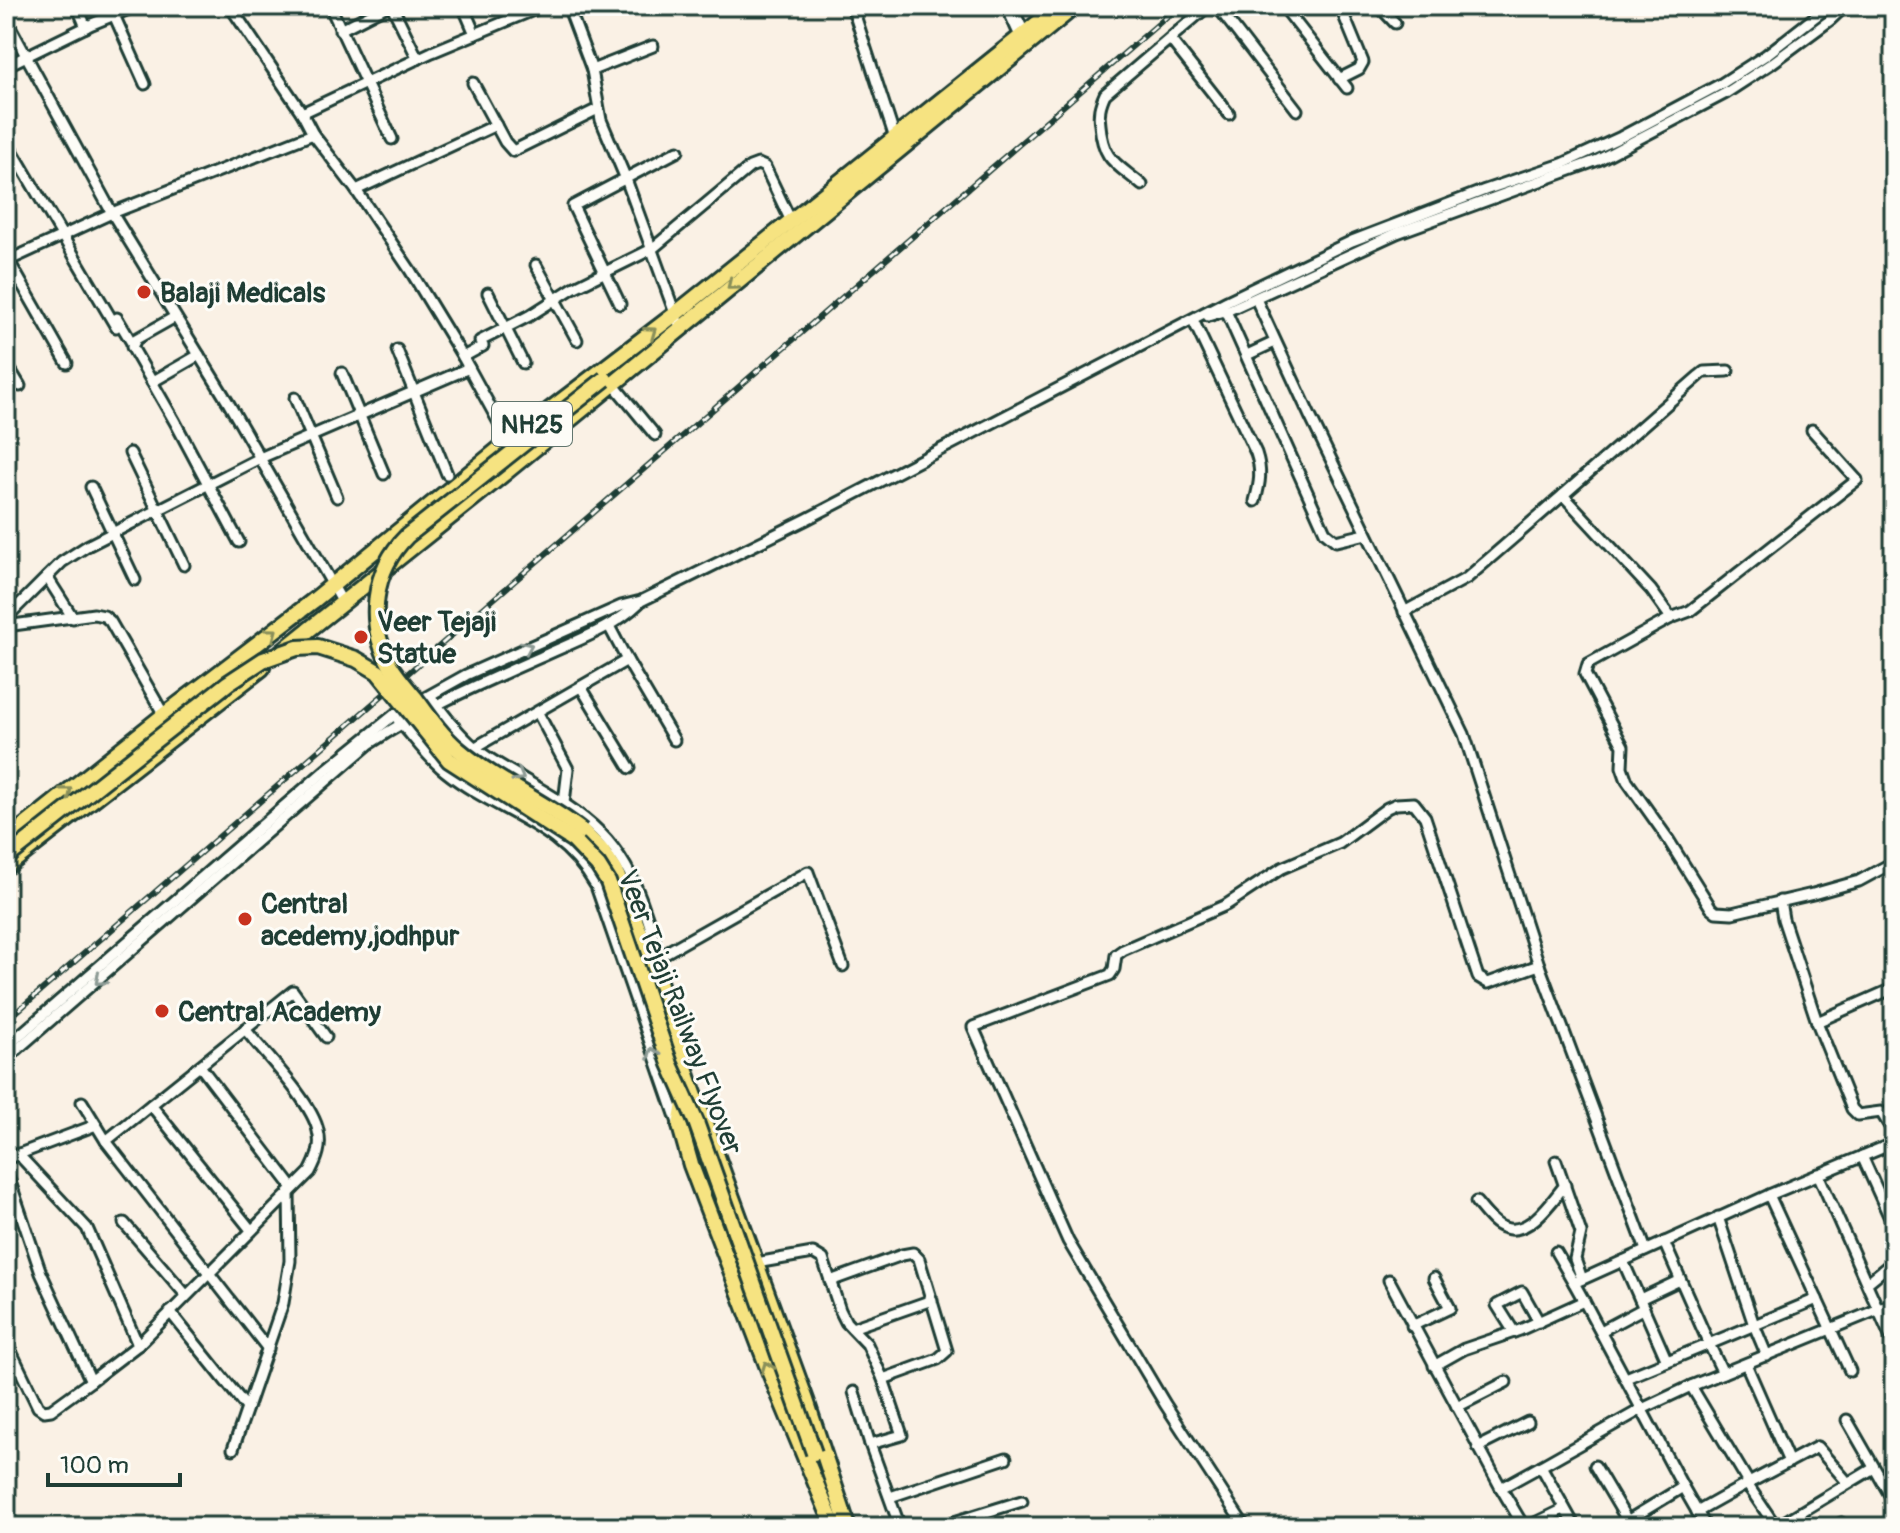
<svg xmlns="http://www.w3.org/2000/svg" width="1900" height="1533" viewBox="0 0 1900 1533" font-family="Pangolin,sans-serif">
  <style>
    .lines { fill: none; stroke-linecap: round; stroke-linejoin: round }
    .street-casing { stroke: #1f3d34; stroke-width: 15 }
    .secondary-casing { stroke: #1f3d34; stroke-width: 20 }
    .primary-casing { stroke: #1f3d34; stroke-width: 20 }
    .street { stroke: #fdfcf7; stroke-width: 9 }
    .secondary { stroke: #fdfcf7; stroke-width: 14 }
    .primary { stroke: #f6e381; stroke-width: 14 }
    .rail-casing { stroke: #1f3d34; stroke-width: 6 }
    .rail { stroke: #fdfcf7; stroke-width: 3; stroke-dasharray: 9; stroke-linecap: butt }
    .primary-bridge-casing { stroke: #1f3d34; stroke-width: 20; stroke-linecap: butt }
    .primary-bridge { stroke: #f6e381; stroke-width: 14 }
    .oneway { stroke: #8a905a }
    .oneway2 { stroke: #8e9c96 }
    .poi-dot { fill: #c8321e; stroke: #fdfcf7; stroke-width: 3 }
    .labels { text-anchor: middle; stroke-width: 6; stroke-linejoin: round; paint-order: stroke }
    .shield { fill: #fdfcf7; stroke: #62766e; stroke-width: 2 }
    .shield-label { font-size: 26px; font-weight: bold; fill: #1f3d34 }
    .poi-label { font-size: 28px; font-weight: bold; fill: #1f3d34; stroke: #fdfcf7; text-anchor: start }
    .street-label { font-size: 28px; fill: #1f3d34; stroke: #fdfcf7 }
  </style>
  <rect width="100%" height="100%" fill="#faf1e5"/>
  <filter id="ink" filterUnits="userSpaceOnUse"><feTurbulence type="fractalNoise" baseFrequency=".0125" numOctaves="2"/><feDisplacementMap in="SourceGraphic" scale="16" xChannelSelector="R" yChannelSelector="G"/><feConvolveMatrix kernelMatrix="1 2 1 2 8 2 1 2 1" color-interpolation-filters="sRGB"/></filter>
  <g filter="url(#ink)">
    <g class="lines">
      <g class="street-casing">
        <g id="street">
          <polyline points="77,6 86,27"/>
          <polyline points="230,6 302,113 313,134 356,190 410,270 463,357 509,441"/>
          <polyline points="330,6 392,139"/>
          <polyline points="392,6 418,59"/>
          <polyline points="463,6 475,34"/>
          <polyline points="568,6 592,70 601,120 626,179 680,327"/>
          <polyline points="632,6 642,6"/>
          <polyline points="852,6 895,138"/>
          <polyline points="1217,6 1297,110"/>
          <polyline points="1283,6 1347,88"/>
          <polyline points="1379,6 1395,23"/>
          <polyline points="114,15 145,84"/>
          <polyline points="6,19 112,213 313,134"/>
          <polyline points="340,30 387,6"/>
          <polyline points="1170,39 1229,114"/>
          <polyline points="6,66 92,24 136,6"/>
          <polyline points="592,70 653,46"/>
          <polyline points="1339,79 1359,69 1363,62 1340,6"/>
          <polyline points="473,83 505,142 513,151 598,109"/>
          <polyline points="302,113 432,52 543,6"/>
          <polyline points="6,140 116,327"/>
          <path d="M1142 185C1116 163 1103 161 1100 125 1098 113 1100 105 1105 94L1208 6"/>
          <polyline points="356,190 496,125"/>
          <polyline points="6,255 14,258 112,213 229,404 343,603"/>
          <polyline points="6,256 67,363"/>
          <polyline points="536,265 577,340"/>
          <polyline points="488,293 523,363"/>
          <polyline points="1256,299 1310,416 1464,734 1539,965 1646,1250"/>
          <polyline points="620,304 573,206 678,151"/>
          <polyline points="1226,311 1325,532 1336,541 1366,534"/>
          <polyline points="1208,316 1231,309 1397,233 1598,160 1726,93 1772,63 1829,21 1845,6"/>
          <polyline points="175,317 136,339 132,347 175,422 239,542"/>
          <polyline points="117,318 132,343"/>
          <path d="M1193 320 1256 453C1262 471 1260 483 1255 501"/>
          <polyline points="397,350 447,474"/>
          <polyline points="1247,355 1275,342"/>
          <polyline points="463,357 483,346 480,341 529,316 573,288 652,249 750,167 758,164 765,167 791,221"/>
          <polyline points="6,363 20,386"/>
          <polyline points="342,373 384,474"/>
          <polyline points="152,382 199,355"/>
          <polyline points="613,384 655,435"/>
          <polyline points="295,398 337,497"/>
          <polyline points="130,453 184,565"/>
          <polyline points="91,487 135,580"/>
          <polyline points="1563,495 1699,376 1704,372 1728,371"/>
          <polyline points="47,577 73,618"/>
          <polyline points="1404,612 1467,578 1563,495 1651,590 1671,618 1588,664 1585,674 1623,746 1622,767 1627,781 1666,836 1711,908 1716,912 1732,913 1813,894 1859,881 1894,862"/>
          <polyline points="6,618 62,562 87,546 260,458 469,368"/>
          <polyline points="1671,618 1690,611 1857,480 1812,430"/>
          <polyline points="6,626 94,614 104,616 110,621 164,715"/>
          <polyline points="627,660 674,740"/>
          <polyline points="581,687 630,768"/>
          <path d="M433 700C445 716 458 733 473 746 488 760 508 769 525 780 587 816 622 839 645 911 652 931 658 949 658 971"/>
          <polyline points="538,713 568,769 564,803"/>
          <path d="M398 720C413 736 427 757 445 771 498 814 559 821 596 886L678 1123"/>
          <polyline points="474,748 627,660 609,626"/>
          <polyline points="1780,901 1783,919 1817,1022 1852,1109 1858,1115 1881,1112 1894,1133"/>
          <polyline points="658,957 808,872 843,966"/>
          <polyline points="1817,1022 1894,988"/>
          <polyline points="6,1047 327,769 394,715 466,675 621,606 641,601 807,519 1227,301 1352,241 1485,190 1562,164 1621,137 1721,84 1766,55 1829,6"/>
          <path d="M6 1059 369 744C423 708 482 683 541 657 575 641 612 629 639 603"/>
          <polyline points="200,1066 293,1188"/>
          <polyline points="82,1102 106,1141 268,1349"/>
          <polyline points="151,1105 251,1230"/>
          <polyline points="106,1141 293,991 326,1037"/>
          <polyline points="18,1154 87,1228 138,1345"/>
          <polyline points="1862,1156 1894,1227"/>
          <polyline points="6,1159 96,1125"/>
          <polyline points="1556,1161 1581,1233 1575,1259 1582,1279"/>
          <path d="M6 1170 41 1273 91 1381 138 1345 310 1172C317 1159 322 1146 318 1131 313 1103 264 1053 245 1029"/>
          <polyline points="1818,1174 1894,1345"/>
          <polyline points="1769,1195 1850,1371"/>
          <path d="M1476 1202C1484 1211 1493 1225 1505 1228 1529 1236 1552 1201 1565 1185"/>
          <polyline points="1718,1217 1754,1325 1767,1356"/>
          <polyline points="124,1223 186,1295"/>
          <polyline points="1664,1242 1709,1344 1817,1299"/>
          <polyline points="1556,1252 1574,1283"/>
          <polyline points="1623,1261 1667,1361"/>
          <polyline points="756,1263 813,1253 823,1259 840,1310 846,1322 867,1344 883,1379 902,1435 870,1444 900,1527"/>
          <polyline points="1389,1280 1501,1488 1541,1466 1575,1527"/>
          <polyline points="830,1281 902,1255 913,1253 919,1259 947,1351 938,1359 883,1379"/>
          <polyline points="1867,1283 1894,1261"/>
          <polyline points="1640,1299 1680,1280"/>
          <polyline points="1584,1301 1574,1283 1769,1195 1894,1143"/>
          <polyline points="170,1312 247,1408"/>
          <polyline points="1412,1326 1450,1308 1434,1278"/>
          <polyline points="852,1328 932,1300"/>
          <polyline points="1601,1331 1644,1308"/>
          <polyline points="1514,1332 1497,1305 1522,1292 1539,1322"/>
          <polyline points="6,1341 38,1407 44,1411 51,1410 91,1381"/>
          <polyline points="1746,1364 1789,1462"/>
          <polyline points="1434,1366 1464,1349 1520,1330 1584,1301 1683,1487"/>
          <polyline points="1626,1378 1709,1344 1723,1373"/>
          <polyline points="1691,1386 1749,1483"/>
          <polyline points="854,1392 870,1444"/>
          <polyline points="1457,1407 1506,1382"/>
          <polyline points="1847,1420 1894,1502"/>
          <polyline points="1478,1447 1528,1422"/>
          <polyline points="233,1449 283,1303 290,1261 289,1192"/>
          <polyline points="1541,1466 1642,1409 1691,1386 1894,1303"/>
          <polyline points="1595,1466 1627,1520"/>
          <polyline points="1747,1484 1817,1447 1848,1483"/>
          <polyline points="1501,1488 1524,1527"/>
          <polyline points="890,1497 1006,1458"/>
          <polyline points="1697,1512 1747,1484 1776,1527"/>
          <polyline points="1841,1523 1844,1527"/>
          <polyline points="938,1527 1022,1501"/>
          <polyline points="1245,1527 1165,1404 1068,1241 973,1027 1110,975 1114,969 1116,955 1123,950 1226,905 1282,868 1340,843 1387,808 1396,804 1414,803 1425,817 1478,977 1488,983 1539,965"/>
          <polyline points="1527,1527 1564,1509"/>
          <polyline points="1617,1527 1683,1487 1706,1527"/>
          <polyline points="1776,1527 1874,1468"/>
        </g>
      </g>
      <g class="secondary-casing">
        <polyline id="secondary" points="1009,6 1027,45"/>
      </g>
      <g class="primary-casing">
        <g id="primary">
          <polyline points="281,652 490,485 1075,6"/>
          <polyline points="582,831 601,850 615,870 658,978 689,1080 806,1400 848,1527"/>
          <polyline points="6,841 164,715 313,601 509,441 674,315 1059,6"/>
          <polyline points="6,867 262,668"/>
          <polyline points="686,1093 680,1126 691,1165 770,1373 834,1527"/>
        </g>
      </g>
      <use href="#street" class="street"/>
      <use href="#secondary" class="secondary"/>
      <use href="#primary" class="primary"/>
      <g class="rail-casing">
        <polyline id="rail" points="6,1021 1179,6"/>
      </g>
      <use href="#rail" class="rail"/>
      <g class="primary-bridge-casing">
        <g id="primary-bridge">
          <path d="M582 831C544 801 497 782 459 750 442 736 429 717 416 699 407 688 397 677 390 665 366 622 373 570 407 536L605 379"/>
          <polyline points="6,858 228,683 263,660 297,648 318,647 356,659 378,672 449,760 573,840 598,866 608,882 670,1064 696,1122 814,1453"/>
        </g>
      </g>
      <use href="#primary-bridge" class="primary-bridge"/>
    </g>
    <defs><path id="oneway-chevron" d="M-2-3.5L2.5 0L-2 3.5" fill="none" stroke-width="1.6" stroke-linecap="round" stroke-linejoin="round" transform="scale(2)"/></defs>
    <g class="oneway">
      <use href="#oneway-chevron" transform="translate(732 285) rotate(141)"/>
      <use href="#oneway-chevron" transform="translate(651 332) rotate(-36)"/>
      <use href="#oneway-chevron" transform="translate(272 633) rotate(-37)"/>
      <use href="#oneway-chevron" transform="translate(67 792) rotate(-38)"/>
      <use href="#oneway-chevron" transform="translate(767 1367) rotate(-111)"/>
    </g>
    <g class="oneway2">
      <use href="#oneway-chevron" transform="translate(527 647) rotate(-25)"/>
      <use href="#oneway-chevron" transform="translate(519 776) rotate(30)"/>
      <use href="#oneway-chevron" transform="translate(100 980) rotate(139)"/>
      <use href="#oneway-chevron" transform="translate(653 1053) rotate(-110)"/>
    </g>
  </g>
  <g class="poi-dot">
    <circle cx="144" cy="292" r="8"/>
    <circle cx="361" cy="637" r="8"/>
    <circle cx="245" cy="919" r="8"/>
    <circle cx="162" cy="1011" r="8"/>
  </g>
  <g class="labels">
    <rect class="shield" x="492" y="402" width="80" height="44" rx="6"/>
    <g class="shield-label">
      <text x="532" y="433">NH25</text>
    </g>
    <g class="poi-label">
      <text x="160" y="302">Balaji Medicals</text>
      <text x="377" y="631">Veer Tejaji<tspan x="377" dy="32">Statue</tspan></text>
      <text x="261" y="913">Central<tspan x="261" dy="32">acedemy,jodhpur</tspan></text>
      <text x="178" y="1021">Central Academy</text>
    </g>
    <g class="street-label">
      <text transform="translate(681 1012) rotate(69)" y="10">Veer Tejaji Railway Flyover</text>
    </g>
  </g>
  <rect width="1900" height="1533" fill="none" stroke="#fdfcf7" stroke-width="32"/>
  <rect x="16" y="16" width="1868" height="1501" fill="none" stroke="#1f3d34" stroke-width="3" filter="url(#ink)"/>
  <path d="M48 1473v12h132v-12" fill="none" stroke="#1f3d34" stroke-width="4"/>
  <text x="60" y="1473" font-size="24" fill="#1f3d34" stroke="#fdfcf7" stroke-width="6" paint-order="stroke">100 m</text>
</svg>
